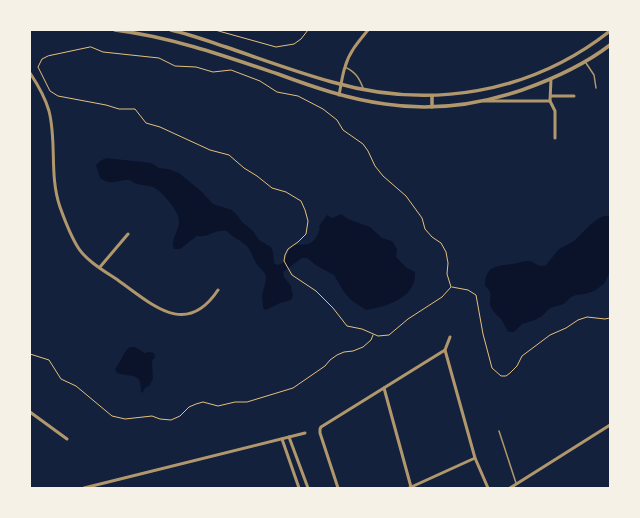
<svg xmlns="http://www.w3.org/2000/svg" width="640" height="518" viewBox="0 0 640 518" font-family="Figtree,sans-serif">
  <style>
    .water { fill: #0b132b }
    .lines { fill: none; stroke-linecap: round; stroke-linejoin: round }
    .path { stroke: #e5c07b; stroke-width: 1 }
    .service { stroke: #b1986c; stroke-width: 1.5 }
    .minor { stroke: #b1986c; stroke-width: 3 }
    .tertiary { stroke: #b1986c; stroke-width: 3.5 }
  </style>
  <rect width="100%" height="100%" fill="#14213d"/>
  <g class="water">
    <path d="M106 158 151 163 159 168 168 169 179 173 202 192 213 204 232 210 237 215 242 222 253 231 259 240 271 247 273 252 274 263 277 265C289 263 284 253 294 245 305 244 310 247 317 236 319 232 320 230 319 226L327 215 332 218 341 214 348 219 370 227 382 238 392 241 397 249 396 257 407 268 415 272C417 298 386 307 366 310L351 300 344 292 334 275 317 266 307 258H302L283 272 284 277 291 286 293 296 291 300 280 303 266 310 263 308C263 304 262 300 262 296 263 289 266 284 266 277 265 272 262 271 259 267 254 262 252 252 247 246 241 240 231 237 227 231 215 229 208 238 197 236L180 249H174C170 241 179 230 179 222 180 212 162 191 153 187 146 185 135 185 130 180 117 179 112 187 100 178L96 165 100 161Z"/>
    <path d="M604 216H610V272L604 284 594 291 585 294 576 295 571 297 564 304 550 308 542 316 535 320 522 324 514 332H509C505 328 504 323 501 319 498 316 494 313 492 309 486 300 496 295 485 286 485 266 496 266 513 264 518 263 523 261 529 261 536 262 537 268 546 265L559 249 574 241 591 224 599 218Z"/>
    <path d="M130 347H135L145 353 149 352 154 353 155 357 152 361 153 379 149 386 146 387 142 393 141 392C141 371 133 378 117 373L115 369C121 362 123 352 130 347Z"/>
  </g>
  <g class="lines">
    <g class="path">
      <polyline points="215,30 276,47 294,44 301,39 308,30"/>
      <polygon points="91,47 103,52 159,58 175,66 196,67 213,72 231,70 260,81 277,92 298,96 323,109 337,120 343,130 363,144 368,151 375,166 383,176 406,196 422,218 425,229 432,237 441,243 446,252 448,263 447,274 451,287 442,297 408,319 389,335 378,336 362,329 347,326 333,308 316,291 292,275 284,261 285,255 288,249 298,242 306,234 308,221 305,210 301,201 286,192 272,188 257,176 244,168 229,155 210,150 160,127 146,123 135,109 119,109 106,105 58,96 50,91 38,67 42,59 48,56"/>
      <polyline points="452,287 468,290 476,295 483,334 492,368 501,376 506,376 510,373 517,366 522,356 550,335 566,328 578,320 587,317 605,319 610,318"/>
      <polyline points="30,354 49,360 61,379 76,386 112,416 125,419 152,416 160,419 171,420 180,416 189,407 196,404 203,402 218,406 235,402 247,402 293,388 325,366 330,360 337,355 344,352 353,351 363,347 371,340 373,335"/>
    </g>
    <g class="service">
      <polyline points="586,63 594,75 596,88"/>
      <path d="M345 67C355 72 359 77 363 88"/>
      <polyline points="499,431 516,483"/>
    </g>
    <g class="minor">
      <path d="M30 73C38 85 45 97 49 111 57 142 49 175 60 207 65 221 71 237 79 249 88 262 106 272 119 281 153 305 186 338 218 290"/>
      <polyline points="551,79 550,101 555,111 555,138"/>
      <path d="M339 95C341 86 342 76 345 67 349 52 359 41 368 30"/>
      <polyline points="551,96 574,96"/>
      <polyline points="484,101 550,101"/>
      <polyline points="100,267 128,234"/>
      <polyline points="445,350 475,458 488,488"/>
      <polyline points="384,388 411,487"/>
      <polyline points="30,412 67,439"/>
      <polyline points="289,437 308,488"/>
      <polyline points="282,439 299,488"/>
      <polyline points="84,488 305,433"/>
      <polyline points="338,488 320,433 320,429 321,427 445,350 450,337"/>
      <polyline points="409,488 475,458"/>
      <polyline points="510,488 610,425"/>
    </g>
    <g class="tertiary">
      <path d="M115 30C171 37 225 56 278 74 313 87 348 99 385 104 431 111 478 105 522 90 553 79 584 65 610 45"/>
      <path d="M171 30C189 34 208 41 226 47 261 59 296 72 332 82 429 110 530 94 610 31"/>
      <polyline points="432,107 432,96"/>
    </g>
  </g>
  <rect width="640" height="518" fill="none" stroke="#f6f1e7" stroke-width="62"/>
</svg>
